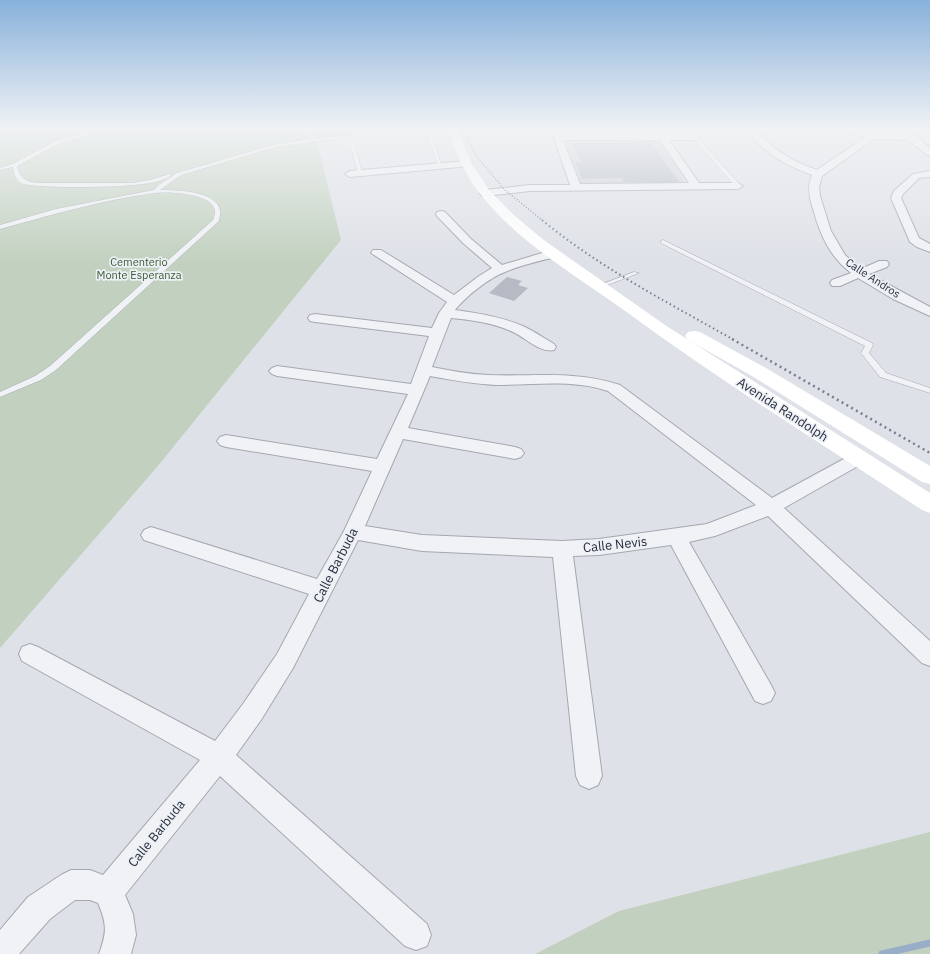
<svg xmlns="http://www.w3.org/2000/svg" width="930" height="954" viewBox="0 0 930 954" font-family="'IBM Plex Sans',sans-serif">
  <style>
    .built { fill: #ccd0d9 }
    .green { fill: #c2d1bf }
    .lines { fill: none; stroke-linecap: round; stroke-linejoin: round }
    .stream { stroke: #98adc8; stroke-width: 7 }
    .building { fill: #b5bac4 }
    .lane-casing { stroke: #a3a8b1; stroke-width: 1 }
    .street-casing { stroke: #a3a8b1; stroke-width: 2 }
    .lane { fill: #f0f2f6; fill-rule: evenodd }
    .street { fill: #f0f2f6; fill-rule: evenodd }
    .secondary { fill: #fff; fill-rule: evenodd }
    .rail-far2 { stroke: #778091; stroke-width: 1.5; stroke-dasharray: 1 2; stroke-linecap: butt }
    .rail-far1 { stroke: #778091; stroke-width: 2; stroke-dasharray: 1.5 3; stroke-linecap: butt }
    .rail { stroke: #778091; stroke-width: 2.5; stroke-dasharray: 2 3.5; stroke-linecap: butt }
    .labels { text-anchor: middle; stroke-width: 3.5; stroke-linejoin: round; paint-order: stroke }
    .far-park-label { font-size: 11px; fill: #395a34; stroke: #edf0f5 }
    .far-street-label { font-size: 11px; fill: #272e3e; stroke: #edf0f5 }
    .street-label { font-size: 13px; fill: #272e3e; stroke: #edf0f5 }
  </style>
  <rect width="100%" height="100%" fill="#dee1e7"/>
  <polygon class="built" points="658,138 687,184 581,185 564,139"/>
  <g class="green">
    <polygon points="0,129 382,130 317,142 341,240 157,467 0,648"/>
    <polygon points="930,832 930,954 535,954 619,911"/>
  </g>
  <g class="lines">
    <polyline class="stream" points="882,954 930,943"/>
  </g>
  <g class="building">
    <polygon points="651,142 679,182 624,182 622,178 582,179 575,162 582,162 572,143"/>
    <polygon points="507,277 522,281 518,285 528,288 514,301 489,293"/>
  </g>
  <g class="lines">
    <g class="lane-casing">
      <g id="lane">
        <path d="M97 129H103L58 144 17 166C20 179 26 182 39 183H133L150 180 170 174 172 175C162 182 146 184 134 185 118 187 32 189 21 183 15 179 14 173 13 167L0 170V168L13 164 54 142Z"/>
        <path d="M302 129H306L316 139 401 129H412L275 147 181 175 160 190C176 190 218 191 220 211 221 214 219 218 219 221L56 370 41 380 0 397V392L35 376 50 366 213 220C214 218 215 214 215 211 213 193 168 191 155 193 102 200 51 215 0 229V225L56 209 154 190 160 184 177 173 273 145 312 139Z"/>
        <polygon points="430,129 434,129 431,132 442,167 438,166 427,134 401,137 399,136 428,131"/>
        <polygon points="692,129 696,129 697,137 740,185 740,187 736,187 693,138"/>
        <polygon points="362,139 364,141 354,142 362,173 360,174 358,173 349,141"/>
        <polygon points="663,240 872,343 873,345 869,353 886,373 930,388 930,393 880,377 861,353 865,346 661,243 661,241"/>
        <polygon points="634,272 639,273 602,287 597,286"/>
      </g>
    </g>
    <g class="street-casing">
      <g id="street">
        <path d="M551 129H559L561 134H656L653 129H661L665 134 698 135 699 137 695 140H669L699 183H738L743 186 738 189 530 191 485 196 481 195 480 193 481 191 485 190 530 185H570ZM563 140H660L689 183 580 184Z"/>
        <path d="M747 129H755C772 149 793 162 817 170L865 137 846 131 845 129H857L873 133 902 134 899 131 900 129C911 128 922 142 930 148V156L927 155 908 140 874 139 822 176 819 187 820 196 831 231 845 255 861 269 879 261H887L889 264 887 267 869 274 930 307V316L893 299 858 278 840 286H832L830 283 832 280 851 273C829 256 820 234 813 209 809 197 807 186 812 175 787 166 761 152 747 129Z"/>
        <polygon points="467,161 472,164 470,166 350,177 345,174 350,171"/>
        <polygon points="930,171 930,177 919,178 903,194 901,198 919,238 930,244 930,252 917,247 910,242 891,198 894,191 913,174"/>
        <path d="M441 211 445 212 471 239 502 265 552 250 556 251 558 254 556 257C539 261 521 265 505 272 489 278 465 297 455 310 478 313 503 317 525 327 535 332 544 338 554 344L556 347 554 350C540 353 527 339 515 333 495 323 472 320 451 318L432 367C451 371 469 374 488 375 535 377 573 370 620 385L772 498 853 454 859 452 865 454 868 458 865 462 784 508 930 641V666L922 663 768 516 715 536 689 542 771 685 775 693 771 701 763 704 755 701 671 545 599 555 573 556 602 776 598 785 589 789 580 785 576 776 553 557 422 551 358 540 293 668 261 720 236 755 427 924 431 935 427 946 416 950 405 946 220 776 125 895 133 914 136 935 131 954H99C107 932 107 924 98 903L90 900H75L50 919 19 954H0V930L28 897 61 875 71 870H90L103 875 200 760 22 661 19 654 22 647 30 644 38 647 215 741 243 704 277 654 309 594 144 540 141 535 144 530 151 527 317 579 344 531 372 471 226 447 220 445 217 441 220 437 226 435 377 459 408 394 277 376 272 374 269 371 272 368 277 366 411 384 429 336 315 322 310 321 308 318 310 315 315 314 432 328 439 313 447 302 371 253 373 250H381L454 295 479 276 492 268 463 243 437 216 436 214 437 212ZM430 376C452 380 474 384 496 385 534 385 572 379 608 391L756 505 707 524 599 539 562 541 422 535 365 526 403 439 515 459 521 457 524 453 521 449 515 447 408 428Z"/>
      </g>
    </g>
    <use href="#lane" class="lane"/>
    <use href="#street" class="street"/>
    <g class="secondary">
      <path d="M448 129H458L471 162 489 190 515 216 545 241 668 327 930 493V513L922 510C824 445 723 383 628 313 577 276 521 245 481 195 465 175 456 153 448 129Z"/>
      <polygon points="694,331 700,332 766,368 930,466 930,484 922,482 752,376 688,340 685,336 688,332"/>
    </g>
    <polyline class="rail-far2" points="462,129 477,157 505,190 543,221"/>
    <path class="rail-far1" d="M542 220C600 268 669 303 734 340"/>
    <polyline class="rail" points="732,339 930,453"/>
  </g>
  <linearGradient id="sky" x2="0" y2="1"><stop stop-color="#88b1db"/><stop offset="0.49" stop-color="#f0f2f4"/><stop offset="1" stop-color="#f0f2f4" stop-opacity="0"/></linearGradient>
  <rect width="930" height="262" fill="url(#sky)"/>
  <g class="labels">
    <g class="far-park-label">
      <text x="139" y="266">Cementerio<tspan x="139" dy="13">Monte Esperanza</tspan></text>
    </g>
    <g class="far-street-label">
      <text transform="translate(873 278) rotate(33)" y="4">Calle Andros</text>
    </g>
    <g class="street-label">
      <text transform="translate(783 409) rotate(33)" y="5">Avenida Randolph</text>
      <text transform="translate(615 544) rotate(-6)" y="5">Calle Nevis</text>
      <text transform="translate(335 565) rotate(-63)" y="5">Calle Barbuda</text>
      <text transform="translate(156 833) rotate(-51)" y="5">Calle Barbuda</text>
    </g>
  </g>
</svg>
